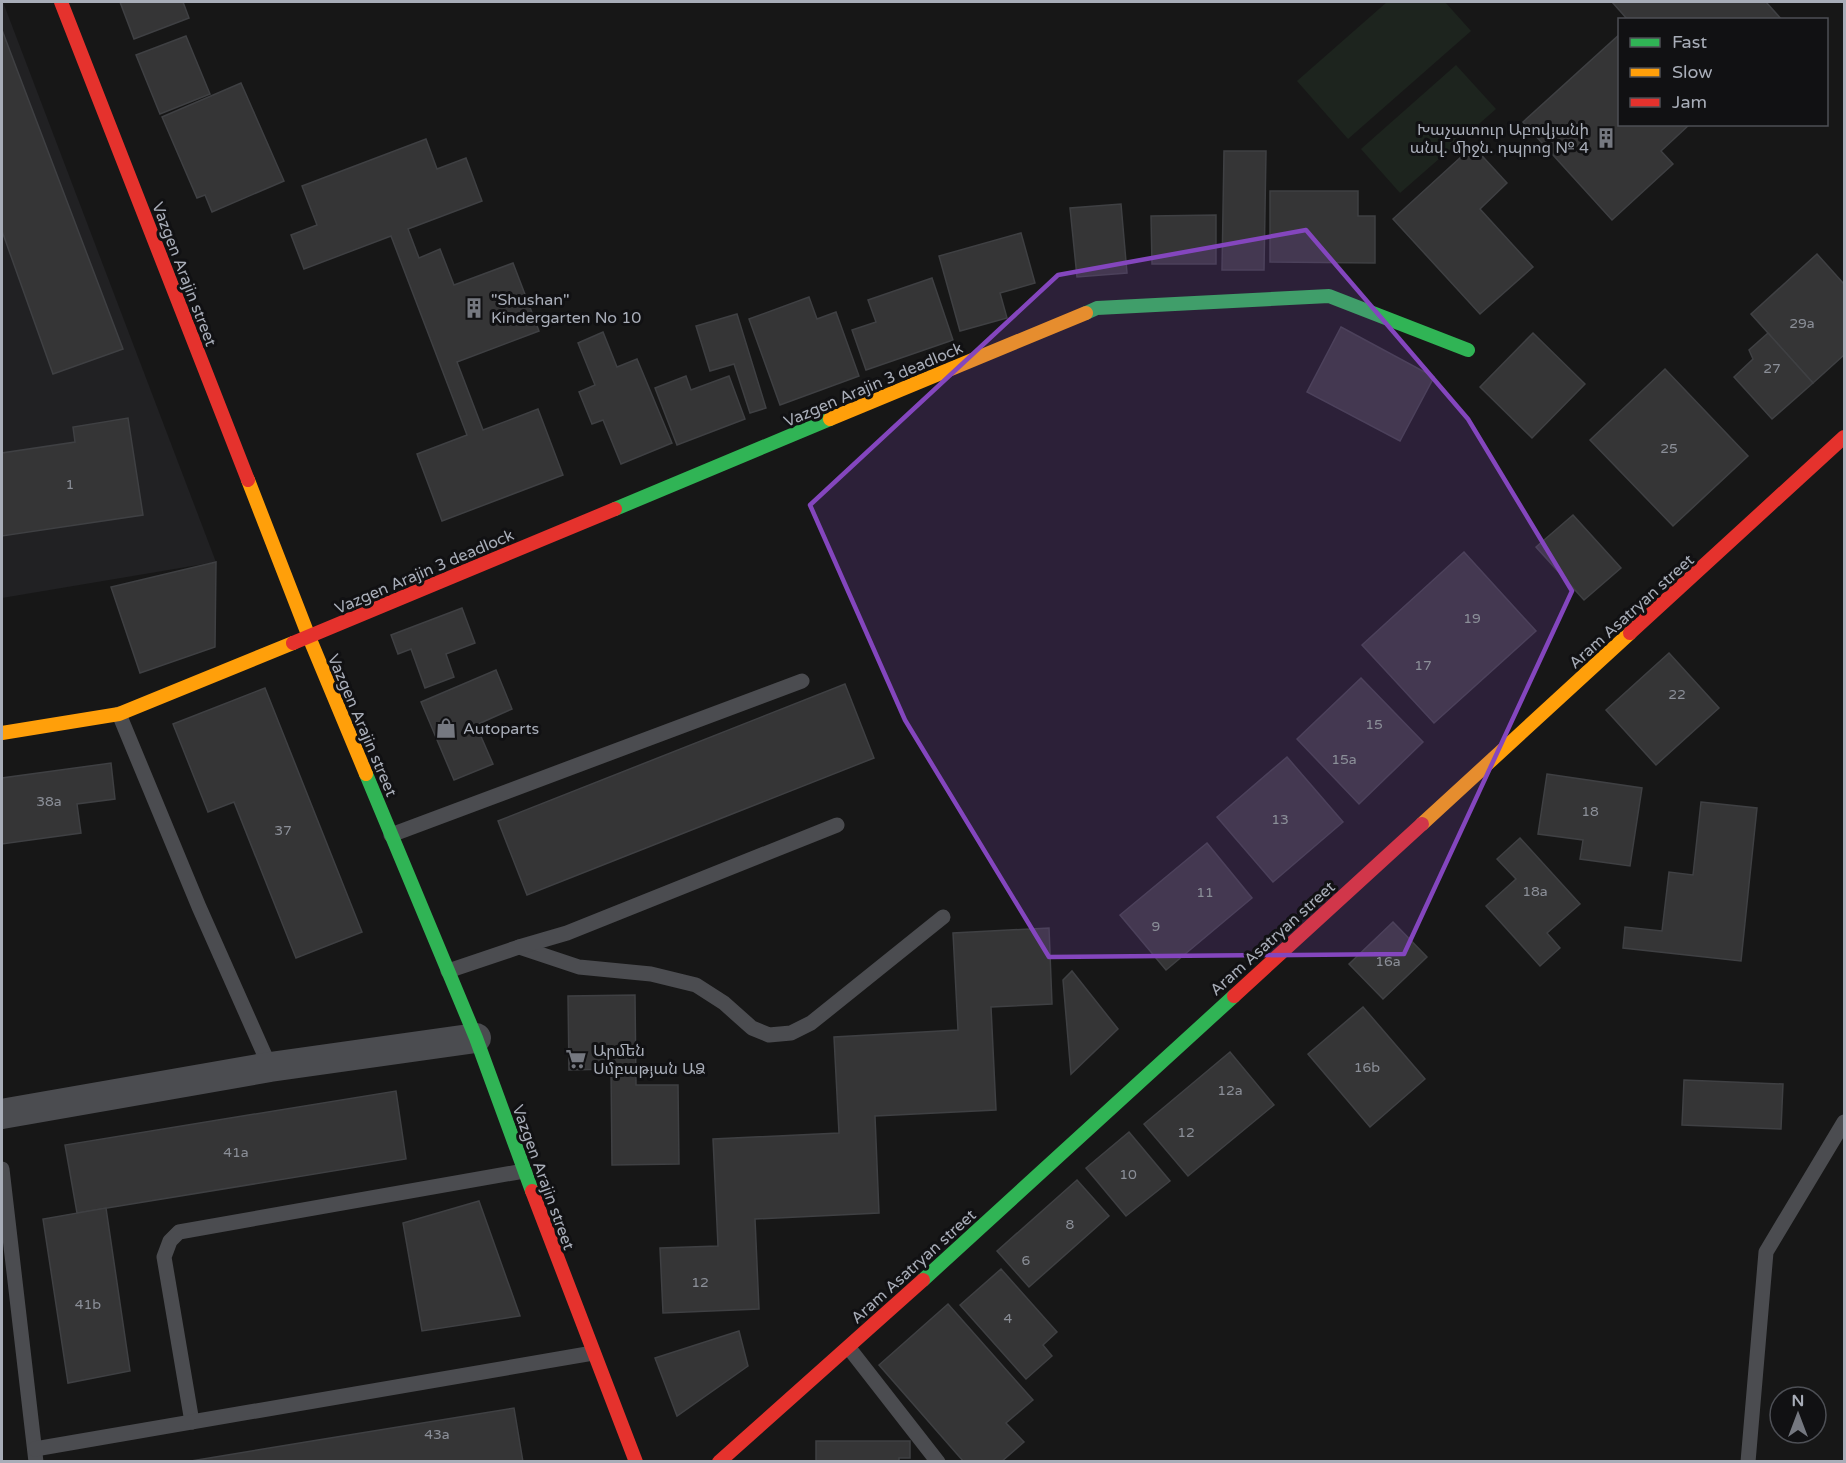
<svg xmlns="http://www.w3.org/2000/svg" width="1846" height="1463" viewBox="0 0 1846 1463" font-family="'Varela Round','Noto Sans Armenian',sans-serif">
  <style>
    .built { fill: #212123 }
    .green { fill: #1d241e }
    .building { fill: #353536; stroke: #3f4043; stroke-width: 1.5 }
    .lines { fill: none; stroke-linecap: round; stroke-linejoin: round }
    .lane { stroke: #4b4c50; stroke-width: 15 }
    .street { stroke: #4b4c50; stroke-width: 30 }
    .fast { stroke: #30b455; stroke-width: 14 }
    .slow { stroke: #ff9f0a; stroke-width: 14 }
    .jam { stroke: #e5322d; stroke-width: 14 }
    .marked { fill: #8446be; fill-opacity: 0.2; stroke: #8446be; stroke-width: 4.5; stroke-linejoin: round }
    .labels { text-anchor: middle; stroke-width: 6; stroke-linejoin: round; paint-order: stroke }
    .number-label { font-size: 14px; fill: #8b8f98 }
    .poi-label { font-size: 16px; fill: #a8adb8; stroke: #111113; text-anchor: start }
    .street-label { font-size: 16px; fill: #a8adb8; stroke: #111113 }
  </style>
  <rect width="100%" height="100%" fill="#171717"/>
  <polygon class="built" points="2,2 3,2 216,562 2,598"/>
  <g class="green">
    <polygon points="1387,2 1445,2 1471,31 1348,139 1297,81"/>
    <polygon points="1456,65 1496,109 1400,193 1361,149"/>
  </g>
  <g class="building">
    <polygon points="120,2 183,2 189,18 134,39"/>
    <polygon points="1612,2 1766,2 1782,20 1628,20"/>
    <polygon points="2,30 123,349 53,374 2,231"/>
    <polygon points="1620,34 1620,124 1690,124 1661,151 1673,164 1612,220 1523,122"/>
    <polygon points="186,36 210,94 160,114 136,55"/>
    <polygon points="241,83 284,181 212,212 205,195 197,198 162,117"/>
    <polygon points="426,139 437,169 466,158 482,201 408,229 419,258 440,249 454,285 513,263 539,331 457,362 483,430 538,409 563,475 442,521 417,454 467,435 391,236 304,269 291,235 317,225 302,186"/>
    <polygon points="1473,146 1507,183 1480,209 1533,267 1480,314 1393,219"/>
    <polygon points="1224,151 1266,151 1264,270 1222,270"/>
    <polygon points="1270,191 1358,191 1358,216 1375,216 1375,263 1270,262"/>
    <polygon points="1121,204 1127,273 1077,277 1070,208"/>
    <polygon points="1216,215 1216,264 1152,264 1151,216"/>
    <polygon points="1021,233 1035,283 1000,293 1007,318 960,331 939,256"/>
    <polygon points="1817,254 1844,284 1844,355 1813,383 1751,314"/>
    <polygon points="932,278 953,340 866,370 852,330 876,322 868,300"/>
    <polygon points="809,297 817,319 836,312 859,376 780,405 749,319"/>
    <polygon points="737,314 766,408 750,413 734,364 710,371 696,326"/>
    <polygon points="1341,327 1434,377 1400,441 1307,392"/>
    <polygon points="603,332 617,367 637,359 672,443 621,464 603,420 592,424 579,392 595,385 578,343"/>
    <polygon points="1533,333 1585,384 1532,438 1480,387"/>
    <polygon points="1768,333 1813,383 1772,419 1734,377 1753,359 1749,350"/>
    <polygon points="1665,369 1748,456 1673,526 1590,440"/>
    <polygon points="686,376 691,390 729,376 745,419 677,445 655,388"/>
    <polygon points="128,418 143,515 2,536 2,453 75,442 73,427"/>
    <polygon points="1573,515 1621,568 1584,600 1536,547"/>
    <polygon points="1464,552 1536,631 1434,723 1362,645"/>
    <polygon points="216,562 215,647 140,673 111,587"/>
    <polygon points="462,608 475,643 446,654 454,677 425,688 411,649 398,654 391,635"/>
    <polygon points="1669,653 1719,708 1656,765 1606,710"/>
    <polygon points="496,670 512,709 476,725 493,764 454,780 421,702"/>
    <polygon points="1361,678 1423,742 1359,804 1297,739"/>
    <polygon points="845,684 874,758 527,895 498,821"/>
    <polygon points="265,688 362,932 296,958 234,802 208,812 173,724"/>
    <polygon points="1287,757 1343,822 1273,882 1217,817"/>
    <polygon points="111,763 115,799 77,804 81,833 2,844 2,778"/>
    <polygon points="1547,774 1642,788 1630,866 1580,859 1583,840 1538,834"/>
    <polygon points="1701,802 1757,808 1741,961 1623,948 1625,927 1662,931 1669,872 1693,875"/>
    <polygon points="1520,838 1580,904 1547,933 1560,948 1540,966 1486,906 1516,879 1497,859"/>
    <polygon points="1207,843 1252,898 1166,970 1120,915"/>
    <polygon points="1393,922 1427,957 1383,999 1349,964"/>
    <polygon points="1049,928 1052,1004 991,1007 996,1110 875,1116 879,1213 755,1219 759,1309 663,1313 660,1248 718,1246 713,1139 839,1133 834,1037 958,1030 953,933"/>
    <polygon points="1072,971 1118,1029 1071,1074 1063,980"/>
    <polygon points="635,995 636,1085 678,1085 679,1164 612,1165 611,1069 569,1070 568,996"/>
    <polygon points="1363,1007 1425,1079 1370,1127 1308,1054"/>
    <polygon points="1230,1052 1274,1105 1188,1176 1144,1124"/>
    <polygon points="1684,1080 1783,1084 1781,1129 1682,1125"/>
    <polygon points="396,1091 406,1159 77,1213 65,1145"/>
    <polygon points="1129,1132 1170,1181 1126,1216 1086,1168"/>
    <polygon points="1077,1180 1109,1216 1029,1287 997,1251"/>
    <polygon points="479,1201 520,1316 422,1331 403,1223"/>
    <polygon points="106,1208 130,1371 68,1383 43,1219"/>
    <polygon points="1001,1269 1057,1332 1043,1345 1052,1356 1026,1379 960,1305"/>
    <polygon points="948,1304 1033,1400 1006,1423 1024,1442 1001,1462 964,1462 879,1365"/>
    <polygon points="739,1331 748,1366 677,1416 655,1358"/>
    <polygon points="514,1408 523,1462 185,1462 318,1440"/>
    <polygon points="816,1441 910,1441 910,1458 899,1458 899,1462 816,1462"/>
  </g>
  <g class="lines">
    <g class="lane">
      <polyline points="119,714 199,907 270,1067"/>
      <polyline points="391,835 802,681"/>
      <polyline points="519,947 579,967 651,974 696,985 724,1003 752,1028 769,1035 791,1033 811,1023 943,917"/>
      <polyline points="448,971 519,947 567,933 837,825"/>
      <polyline points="2,1169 36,1462"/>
      <polyline points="849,1348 938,1462"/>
      <polyline points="192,1422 164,1257 170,1241 179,1232 524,1171"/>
      <polyline points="35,1449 593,1353"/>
      <polyline points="1748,1462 1766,1252 1844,1122"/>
    </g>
    <polyline class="street" points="2,1114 270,1067 476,1038"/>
    <g class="fast">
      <polyline points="1086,313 1097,308 1329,296 1468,350"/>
      <polyline points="615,509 830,419"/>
      <polyline points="366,774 476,1038 532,1191"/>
      <polyline points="923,1280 1234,996"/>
    </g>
    <g class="slow">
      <polyline points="830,419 1086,313"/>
      <polyline points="248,480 309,637 366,774"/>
      <polyline points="2,733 119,714 293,643"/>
      <polyline points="1422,824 1630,633"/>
    </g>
    <g class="jam">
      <polyline points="61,2 248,480"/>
      <polyline points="1630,633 1844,437"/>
      <polyline points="293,643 615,509"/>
      <polyline points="1234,996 1422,824"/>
      <polyline points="532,1191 636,1462"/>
      <polyline points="719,1462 923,1280"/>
    </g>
  </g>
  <path class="marked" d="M1306 230 1468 419 1572 591 1404 954 1049 957 905 720 810 505 1058 275Z"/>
  <defs>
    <g id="building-bare" transform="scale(1.62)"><path d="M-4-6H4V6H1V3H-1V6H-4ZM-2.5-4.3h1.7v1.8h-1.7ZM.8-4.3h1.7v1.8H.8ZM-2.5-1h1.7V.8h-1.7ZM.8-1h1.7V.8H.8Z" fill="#757880" stroke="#111113" stroke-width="2.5" paint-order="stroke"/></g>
    <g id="shop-bare" transform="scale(1.62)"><path d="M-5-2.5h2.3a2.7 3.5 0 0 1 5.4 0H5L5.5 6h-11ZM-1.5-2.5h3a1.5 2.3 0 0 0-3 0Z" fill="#757880" stroke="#111113" stroke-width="2.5" paint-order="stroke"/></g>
    <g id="supermarket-bare" transform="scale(1.62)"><path d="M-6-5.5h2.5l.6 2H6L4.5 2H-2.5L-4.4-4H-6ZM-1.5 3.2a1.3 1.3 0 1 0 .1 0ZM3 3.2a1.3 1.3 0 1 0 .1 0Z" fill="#757880" stroke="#111113" stroke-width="2.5" paint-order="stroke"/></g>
  </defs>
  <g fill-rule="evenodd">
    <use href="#building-bare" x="1606" y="138"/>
    <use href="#building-bare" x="474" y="308"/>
    <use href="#shop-bare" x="446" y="728"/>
    <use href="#supermarket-bare" x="576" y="1059"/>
  </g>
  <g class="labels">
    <g class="number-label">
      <text x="1802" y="328">29a</text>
      <text x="1772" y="373">27</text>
      <text x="1669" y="453">25</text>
      <text x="70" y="489">1</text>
      <text x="1472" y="623">19</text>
      <text x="1423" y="670">17</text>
      <text x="1677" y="699">22</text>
      <text x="1374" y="729">15</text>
      <text x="1344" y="764">15a</text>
      <text x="49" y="806">38a</text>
      <text x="1590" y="816">18</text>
      <text x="1280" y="824">13</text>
      <text x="283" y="835">37</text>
      <text x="1535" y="896">18a</text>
      <text x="1205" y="897">11</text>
      <text x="1156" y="931">9</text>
      <text x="1388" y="966">16a</text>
      <text x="1367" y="1072">16b</text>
      <text x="1230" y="1095">12a</text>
      <text x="1186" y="1137">12</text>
      <text x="236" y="1157">41a</text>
      <text x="1128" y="1179">10</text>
      <text x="1070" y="1229">8</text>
      <text x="1026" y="1265">6</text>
      <text x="700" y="1287">12</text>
      <text x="88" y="1309">41b</text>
      <text x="1008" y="1323">4</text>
      <text x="437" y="1439">43a</text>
    </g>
    <g class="poi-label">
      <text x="1589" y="135" text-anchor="end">Խաչատուր Աբովյանի<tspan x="1589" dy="18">անվ. միջն. դպրոց № 4</tspan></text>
      <text x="491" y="305">"Shushan"<tspan x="491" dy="18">Kindergarten No 10</tspan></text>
      <text x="463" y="734">Autoparts</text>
      <text x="593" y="1056">Արմեն<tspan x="593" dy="18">Սմբաթյան ԱՁ</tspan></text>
    </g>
    <g class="street-label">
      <text transform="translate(185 274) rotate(69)" y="6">Vazgen Arajin street</text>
      <text transform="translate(873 384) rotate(-23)" y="6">Vazgen Arajin 3 deadlock</text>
      <text transform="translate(424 571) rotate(-23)" y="6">Vazgen Arajin 3 deadlock</text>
      <text transform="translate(1631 611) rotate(-42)" y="6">Aram Asatryan street</text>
      <text transform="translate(363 725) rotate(67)" y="6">Vazgen Arajin street</text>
      <text transform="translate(1272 938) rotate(-42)" y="6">Aram Asatryan street</text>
      <text transform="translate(544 1177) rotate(70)" y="6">Vazgen Arajin street</text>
      <text transform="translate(913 1266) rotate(-42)" y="6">Aram Asatryan street</text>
    </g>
  </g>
  <rect width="1846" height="1463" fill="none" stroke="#a8adb8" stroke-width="6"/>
  <rect x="1618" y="18" width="210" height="108" fill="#111113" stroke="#4d4f55" stroke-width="1.5"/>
  <rect x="1630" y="38" width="30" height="9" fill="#30b455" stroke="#4d4f55" stroke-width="1.5"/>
  <text x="1672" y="48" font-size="18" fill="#a8adb8">Fast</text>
  <rect x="1630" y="68" width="30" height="9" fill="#ff9f0a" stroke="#4d4f55" stroke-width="1.5"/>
  <text x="1672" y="78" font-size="18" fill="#a8adb8">Slow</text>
  <rect x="1630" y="98" width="30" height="9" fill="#e5322d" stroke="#4d4f55" stroke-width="1.5"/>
  <text x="1672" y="108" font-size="18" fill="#a8adb8">Jam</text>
  <g transform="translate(1798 1415)"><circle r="28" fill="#111113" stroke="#4d4f55" stroke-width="1.5"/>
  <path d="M0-4.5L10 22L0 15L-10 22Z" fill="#757880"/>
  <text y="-9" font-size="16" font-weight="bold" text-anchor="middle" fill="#a8adb8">N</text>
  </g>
</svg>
